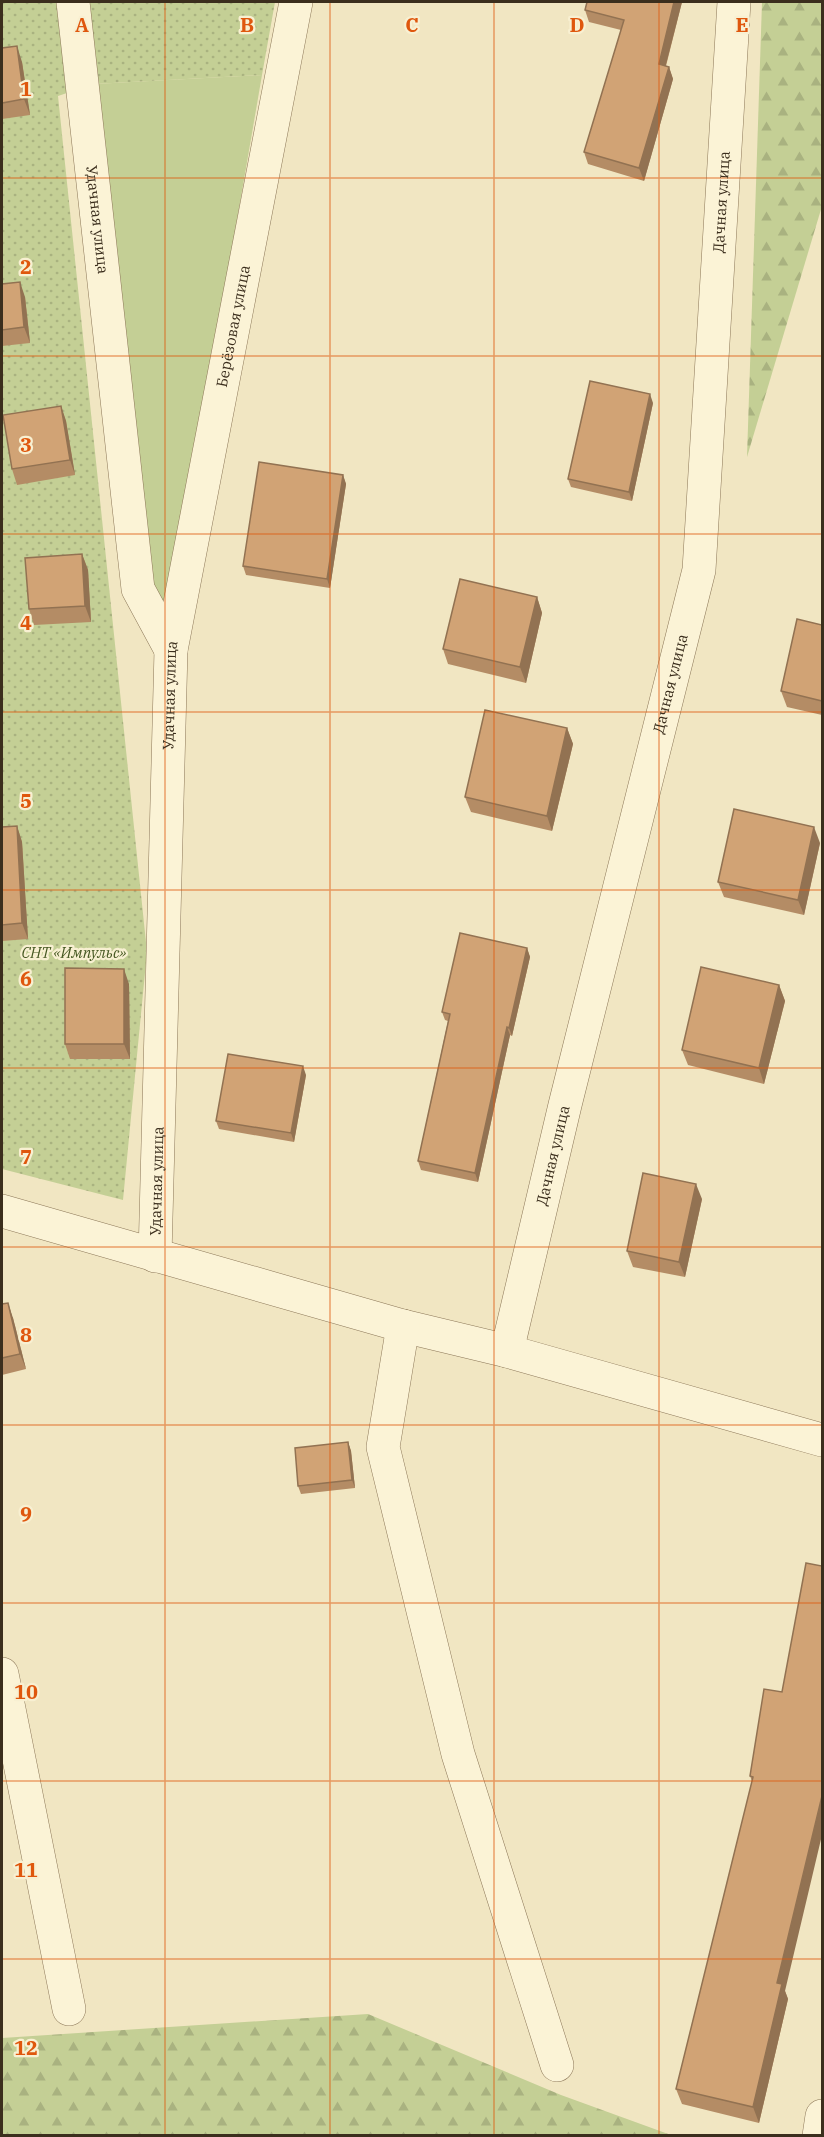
<svg xmlns="http://www.w3.org/2000/svg" width="824" height="2137" viewBox="0 0 824 2137" font-family="'IBM Plex Serif',serif">
  <style>
    .grass { fill: #c4cf95 }
    .forest { fill: url(#forest-firs) }
    .garden { fill: url(#garden-dots) }
    .lines { fill: none; stroke-linecap: round; stroke-linejoin: round }
    .minor-casing { stroke: #8c7758; stroke-width: 34 }
    .minor { stroke: #fbf3d6; stroke-width: 33 }
    .wall { fill: #b48c65 }
    .shaded-wall { fill: #927252 }
    .building { fill: #d1a375; stroke: #927252; stroke-width: 1.5 }
    .grid { fill: none; stroke: #df570d; stroke-width: 1.5; stroke-opacity: 0.55 }
    .labels { text-anchor: middle; stroke-width: 4.5; stroke-linejoin: round; paint-order: stroke }
    .street-label { font-size: 15px; fill: #3b2e1d; stroke: #f8f0d2 }
    .park-label { font-size: 15px; font-style: italic; fill: #465822; stroke: #f8f0d2 }
    .grid-label { font-size: 20px; text-anchor: middle; font-weight: bold; fill: #df570d; stroke: #f8f0d2; stroke-width: 4.5; stroke-linejoin: round; paint-order: stroke }
  </style>
  <defs>
    <pattern id="forest-firs" width="22" height="20" patternUnits="userSpaceOnUse" patternTransform="scale(1.5)"><rect width="22" height="20" fill="#c4cf95"/><path d="M5 1l3.5 6h-7zM16 11l3.5 6h-7z" fill="#a9b280"/></pattern>
    <pattern id="garden-dots" width="8" height="8" patternUnits="userSpaceOnUse" patternTransform="scale(1.5)"><rect width="8" height="8" fill="#c4cf95"/><path d="M2 2h.1M6 6h.1" fill="none" stroke="#a9b280" stroke-width="1.8" stroke-linecap="round"/></pattern>
  </defs>
  <rect width="100%" height="100%" fill="#f1e6c2"/>
  <polygon class="grass" points="262,75 167,627 146,587 94,84"/>
  <g class="forest">
    <polygon points="762,2 822,2 822,206 747,457"/>
    <polygon points="368,2014 561,2095 671,2135 2,2135 2,2038"/>
  </g>
  <polygon class="garden" points="2,2 275,2 262,75 94,84 58,96 147,952 123,1200 2,1169"/>
  <g class="lines">
    <g class="minor-casing">
      <g id="minor">
        <path id="s1" d="M73 2 138 589 171 650"/>
        <polyline points="2,1211 403,1326 507,1351 822,1440"/>
        <path id="s2" d="M155 1256 171 650 296 2"/>
        <polyline points="403,1326 383,1447 458,1754 557,2065"/>
        <path id="s3" d="M507 1351 565 1105 699 570 734 2"/>
        <polyline points="2,1674 69,2009"/>
        <polyline points="819,2136 822,2116"/>
      </g>
    </g>
    <use href="#minor" class="minor"/>
  </g>
  <g class="wall">
    <polygon points="587,2 682,2 666,66 669,67 673,79 644,181 588,164 584,152 621,30 589,22 585,10"/>
    <polygon points="2,48 22,62 30,115 2,119"/>
    <polygon points="2,284 25,297 30,343 2,346"/>
    <polygon points="653,403 632,501 571,487 568,479"/>
    <polygon points="61,406 66,421 75,475 17,485 12,469"/>
    <polygon points="343,475 346,484 330,588 246,575 243,566"/>
    <polygon points="82,554 88,570 91,622 34,625 29,609"/>
    <polygon points="537,597 542,613 526,683 448,664 443,649"/>
    <polygon points="822,625 822,715 787,707 781,691"/>
    <polygon points="567,728 573,744 552,831 471,812 465,797"/>
    <polygon points="17,826 22,842 28,939 2,941 2,827"/>
    <polygon points="820,843 804,915 724,897 718,882"/>
    <polygon points="527,948 530,957 512,1036 510,1035 478,1182 421,1170 418,1161 448,1021 445,1020 442,1012"/>
    <polygon points="129,984 130,1059 70,1059 65,1044"/>
    <polygon points="779,985 785,1001 764,1084 688,1065 682,1050"/>
    <polygon points="306,1075 294,1142 219,1129 216,1121"/>
    <polygon points="702,1199 685,1277 633,1267 627,1251"/>
    <polygon points="2,1304 13,1318 26,1369 2,1375"/>
    <polygon points="348,1442 351,1451 355,1488 301,1494 298,1486"/>
    <polygon points="782,1692 785,1991 788,1999 759,2123 682,2104 676,2089 752,1781 750,1776"/>
  </g>
  <g class="shaded-wall">
    <polygon points="674,2 682,2 663,76 659,64"/>
    <polygon points="17,46 22,62 30,115 24,99"/>
    <polygon points="669,67 673,79 644,181 639,168"/>
    <polygon points="20,282 25,297 30,343 24,327"/>
    <polygon points="650,394 653,403 632,501 629,492"/>
    <polygon points="61,406 66,421 75,475 70,460"/>
    <polygon points="343,475 346,484 330,588 327,579"/>
    <polygon points="82,554 88,570 91,622 85,606"/>
    <polygon points="537,597 542,613 526,683 520,667"/>
    <polygon points="567,728 573,744 552,831 547,816"/>
    <polygon points="17,826 22,842 28,939 22,923"/>
    <polygon points="814,827 820,843 804,915 798,900"/>
    <polygon points="527,948 530,957 512,1036 509,1028"/>
    <polygon points="124,969 129,984 130,1059 124,1044"/>
    <polygon points="779,985 785,1001 764,1084 759,1068"/>
    <polygon points="507,1027 510,1035 478,1182 475,1173"/>
    <polygon points="303,1066 306,1075 294,1142 291,1133"/>
    <polygon points="696,1184 702,1199 685,1277 679,1262"/>
    <polygon points="8,1303 13,1318 26,1369 20,1354"/>
    <polygon points="348,1442 351,1451 355,1488 352,1480"/>
    <polygon points="822,1796 822,1835 785,1991 788,1999 759,2123 753,2107 777,1983"/>
  </g>
  <g class="building">
    <polygon points="587,2 674,2 659,64 669,67 639,168 584,152 624,20 585,10"/>
    <polygon points="17,46 24,99 2,103 2,48"/>
    <polygon points="20,282 24,327 2,330 2,284"/>
    <polygon points="590,381 650,394 629,492 568,479"/>
    <polygon points="61,406 70,460 12,469 3,415"/>
    <polygon points="259,462 343,475 327,579 243,566"/>
    <polygon points="82,554 85,606 29,609 25,558"/>
    <polygon points="460,579 537,597 520,667 443,649"/>
    <polygon points="797,619 822,625 822,701 781,691"/>
    <polygon points="485,710 567,728 547,816 465,797"/>
    <polygon points="734,809 814,827 798,900 718,882"/>
    <polygon points="17,826 22,923 2,925 2,827"/>
    <polygon points="460,933 527,948 509,1028 507,1027 475,1173 418,1161 450,1014 442,1012"/>
    <polygon points="701,967 779,985 759,1068 682,1050"/>
    <polygon points="65,968 124,969 124,1044 65,1044"/>
    <polygon points="228,1054 303,1066 291,1133 216,1121"/>
    <polygon points="643,1173 696,1184 679,1262 627,1251"/>
    <polygon points="8,1303 20,1354 2,1358 2,1304"/>
    <polygon points="348,1442 352,1480 298,1486 295,1448"/>
    <polygon points="806,1563 822,1566 822,1796 777,1983 782,1984 753,2107 676,2089 753,1777 750,1776 764,1689 782,1692"/>
  </g>
  <path class="grid" d="M165 2V2136M330 2V2136M494 2V2136M659 2V2136M2 178H822M2 356H822M2 534H822M2 712H822M2 890H822M2 1068H822M2 1247H822M2 1425H822M2 1603H822M2 1781H822M2 1959H822"/>
  <g class="labels">
    <g class="street-label">
      <text dy="5" stroke="none"><textPath href="#s3" startOffset="1173">Дачная улица</textPath></text>
      <text dy="5" stroke="none"><textPath href="#s1" startOffset="219">Удачная улица</textPath></text>
      <text dy="5" stroke="none"><textPath href="#s2" startOffset="936">Берёзовая улица</textPath></text>
      <text dy="5" stroke="none"><textPath href="#s3" startOffset="687">Дачная улица</textPath></text>
      <text dy="5" stroke="none"><textPath href="#s2" startOffset="561">Удачная улица</textPath></text>
      <text dy="5" stroke="none"><textPath href="#s3" startOffset="201">Дачная улица</textPath></text>
      <text dy="5" stroke="none"><textPath href="#s2" startOffset="75">Удачная улица</textPath></text>
    </g>
    <g class="park-label">
      <text x="74" y="958">СНТ «Импульс»</text>
    </g>
  </g>
  <g class="grid-label">
    <text x="82" y="32">A</text>
    <text x="247" y="32">B</text>
    <text x="412" y="32">C</text>
    <text x="577" y="32">D</text>
    <text x="742" y="32">E</text>
    <text x="26" y="96">1</text>
    <text x="26" y="274">2</text>
    <text x="26" y="452">3</text>
    <text x="26" y="630">4</text>
    <text x="26" y="808">5</text>
    <text x="26" y="986">6</text>
    <text x="26" y="1164">7</text>
    <text x="26" y="1342">8</text>
    <text x="26" y="1521">9</text>
    <text x="26" y="1699">10</text>
    <text x="26" y="1877">11</text>
    <text x="26" y="2055">12</text>
  </g>
  <rect width="824" height="2137" fill="none" stroke="#3b2e1d" stroke-width="6"/>
</svg>
